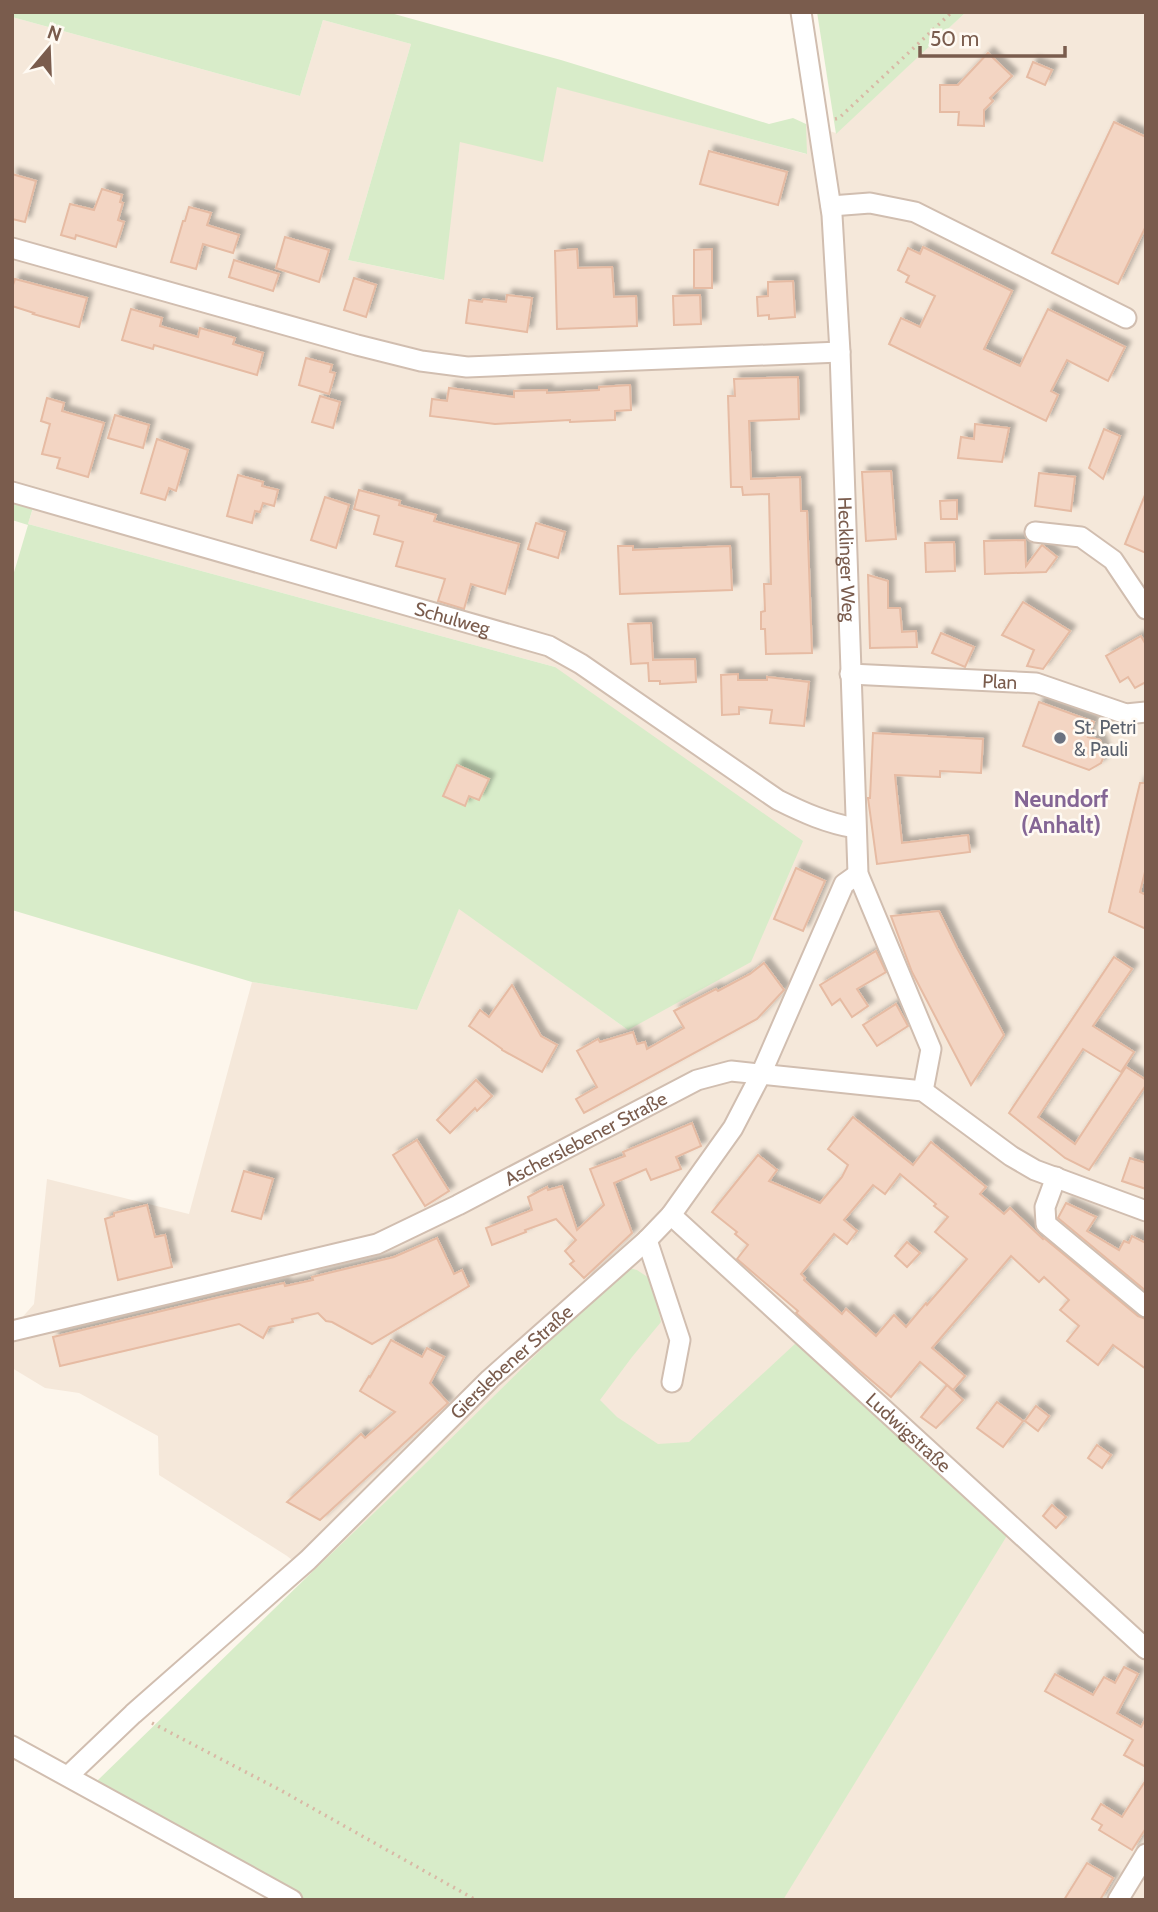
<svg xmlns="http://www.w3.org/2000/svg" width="1158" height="1912" viewBox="0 0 1158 1912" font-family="Cabin,sans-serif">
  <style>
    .residential { fill: #f5e8da }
    .green { fill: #d8ecc9 }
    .building { fill: #f3d5c3; stroke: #e6bba3; stroke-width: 2; fill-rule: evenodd; filter: url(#shadow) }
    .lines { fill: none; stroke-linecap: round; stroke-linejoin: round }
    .minor-casing { stroke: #d1beb0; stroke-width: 23 }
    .path { stroke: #d9b8a5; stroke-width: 3.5; stroke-dasharray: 2 5; stroke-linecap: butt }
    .minor { stroke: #fff; stroke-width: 19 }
    .worship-dot { fill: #6b7280; stroke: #fffaf3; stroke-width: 2.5 }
    .labels { text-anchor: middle; stroke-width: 5; stroke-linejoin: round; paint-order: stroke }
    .street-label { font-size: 19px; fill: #7a5c4d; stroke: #fffaf3 }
    .worship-label { font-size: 19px; fill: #5b616d; stroke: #fffaf3; text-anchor: start }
    .quarter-label { font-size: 23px; font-weight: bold; fill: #846695; stroke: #fffaf3 }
  </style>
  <defs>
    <filter id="shadow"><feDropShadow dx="5.5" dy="-5.5" stdDeviation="2" flood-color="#0004"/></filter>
  </defs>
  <rect width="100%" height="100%" fill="#fdf6ec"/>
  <polygon class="residential" points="966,12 1146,12 1146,1900 645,1900 423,1467 310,1574 287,1556 159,1475 158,1436 79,1393 45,1388 12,1368 12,1329 34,1304 47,1179 189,1214 252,982 417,1010 459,908 628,1030 555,667 28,524 39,489 12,481 12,17 300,96 323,20 411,44 348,260 443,280 460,141 556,86 806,154 806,124 836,133"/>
  <g class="green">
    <polygon points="12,12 387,12 561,60 769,124 793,118 806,124 807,154 557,87 543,162 460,142 444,280 348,260 411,44 323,20 300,96 12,17"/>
    <polygon points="817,12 966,12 836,134"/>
    <polygon points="12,481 39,488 28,524 555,667 803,841 751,962 628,1030 459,909 417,1010 252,982 12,910 12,579 28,525 12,520"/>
    <polygon points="625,1267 637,1270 652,1280 661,1322 632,1357 600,1400 617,1417 658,1444 689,1442 797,1342 1008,1534 783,1900 303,1900 97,1781 310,1574 423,1466"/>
  </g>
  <g class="building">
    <polygon points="988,53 1012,76 990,98 993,101 984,110 984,126 958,125 959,112 940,112 940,85 958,85"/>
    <polygon points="1033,62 1052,70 1045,85 1027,77"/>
    <polygon points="1114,122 1146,137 1146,226 1118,284 1052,253"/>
    <polygon points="709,151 787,172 778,205 700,184"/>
    <polygon points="12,174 36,181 25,222 12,219"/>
    <polygon points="102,189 122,195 120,202 123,203 118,220 124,222 116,247 76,235 75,239 61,235 70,204 94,210"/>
    <polygon points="189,207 211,213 207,225 239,235 233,253 203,244 196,269 171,262 183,221 185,221"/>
    <polygon points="285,237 329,250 319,282 276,268"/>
    <polygon points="923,247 1012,291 984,349 1020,366 1048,309 1125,347 1108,381 1067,360 1051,391 1058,395 1046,421 889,344 901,318 920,327 935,296 906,282 909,276 898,270 908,248 920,254"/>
    <polygon points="577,249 578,268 612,267 614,297 636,296 637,326 557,329 555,251"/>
    <polygon points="712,249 712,288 694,288 694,250"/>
    <polygon points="234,260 279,274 273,291 229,277"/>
    <polygon points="354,278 376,285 366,317 344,310"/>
    <polygon points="15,279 87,298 79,327 33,314 34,313 12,306 12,288"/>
    <polygon points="793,281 795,317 769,319 769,315 758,316 757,297 768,296 768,282"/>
    <polygon points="507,295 532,298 527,332 466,323 469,300 482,302 483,299 506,302"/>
    <polygon points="700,295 701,324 674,325 673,296"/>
    <polygon points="131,309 162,318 160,326 198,337 200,328 235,338 233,344 263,353 257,375 154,345 153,349 122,340"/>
    <polygon points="306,358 332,365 330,372 335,373 329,394 299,385"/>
    <polygon points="798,377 799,419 749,421 751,479 800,477 801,511 807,511 812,653 766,654 765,629 761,629 761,612 765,611 764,584 771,584 769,494 743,495 742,487 731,487 728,396 735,396 734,379"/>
    <polygon points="630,385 631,410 615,411 615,420 570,422 570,420 495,424 430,416 432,399 447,401 449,388 514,397 514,391 547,390 547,393 583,391 599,390 599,387"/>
    <polygon points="320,396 340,402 333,428 312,422"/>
    <polygon points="47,398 64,403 62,411 104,423 88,477 57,468 60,458 42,454 50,424 41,421"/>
    <polygon points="115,415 149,425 143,448 108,438"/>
    <polygon points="975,424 1009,428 1002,462 958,458 961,437 974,439"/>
    <polygon points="1104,429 1120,436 1103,479 1089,468"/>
    <polygon points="157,439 188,450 176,491 169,488 165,500 141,493"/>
    <polygon points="891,471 896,539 866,541 862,472"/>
    <polygon points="1039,473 1075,477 1071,511 1035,506"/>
    <polygon points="238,475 263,482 262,486 278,490 274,506 263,503 260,512 255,511 252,523 227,516"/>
    <polygon points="359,490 400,501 399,505 436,515 434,521 519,544 505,594 471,584 464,609 438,601 445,579 396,566 403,542 374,534 379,516 354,509"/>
    <polygon points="1145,495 1146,495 1146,553 1125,544"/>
    <polygon points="325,497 349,505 336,548 311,540"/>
    <polygon points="957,500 957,519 941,519 940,501"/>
    <polygon points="536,523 565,532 558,558 528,549"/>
    <polygon points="1025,540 1026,566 1042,545 1057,557 1046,572 985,574 984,541"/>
    <polygon points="954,542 955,571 926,572 925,543"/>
    <polygon points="618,546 633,546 633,550 730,546 732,590 620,594"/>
    <polygon points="868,575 888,581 888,608 900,608 902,632 916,631 917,647 870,648"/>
    <polygon points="1023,602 1070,631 1043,669 1027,666 1034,650 1002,635"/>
    <polygon points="651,623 653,660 695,659 696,682 660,684 660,681 649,681 648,663 631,664 628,624"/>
    <polygon points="941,633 974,647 965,667 932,653"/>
    <polygon points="1141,636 1146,645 1146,682 1135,688 1128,677 1120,682 1106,656"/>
    <polygon points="738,674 738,680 767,680 767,677 809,682 804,726 770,723 772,710 739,707 739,714 722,715 721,675"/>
    <polygon points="1039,702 1094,722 1088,737 1100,740 1105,754 1101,763 1089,770 1023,746"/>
    <polygon points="873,733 983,739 981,773 940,771 940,777 895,775 902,843 968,835 970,852 877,864 868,798 870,798"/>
    <polygon points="457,765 489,779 479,800 469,796 465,806 443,796"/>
    <polygon points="1140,783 1146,783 1146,868 1140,892 1146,895 1146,929 1109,912"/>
    <polygon points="796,868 825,881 803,931 774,919"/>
    <polygon points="939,911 957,948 1004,1035 971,1085 912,972 891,916"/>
    <polygon points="876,951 886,972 857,989 868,1006 852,1017 840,999 832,1005 820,985"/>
    <polygon points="1114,957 1132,969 1093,1026 1134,1052 1121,1072 1083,1049 1038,1117 1075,1144 1126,1067 1146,1080 1146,1085 1089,1170 1065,1158 1009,1113"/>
    <polygon points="764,963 784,990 757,1019 584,1113 576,1099 597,1087 577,1051 598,1039 600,1042 633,1032 637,1044 645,1042 647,1049 684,1028 674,1011 716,989 718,991 750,974"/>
    <polygon points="512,985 541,1036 557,1045 542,1072 502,1050 502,1049 469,1026 480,1010 489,1017"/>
    <polygon points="896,1004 908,1026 877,1046 863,1025"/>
    <polygon points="476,1080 492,1096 477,1111 475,1108 450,1133 437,1120"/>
    <path d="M853 1117 913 1165 931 1142 986 1187 980 1194 1004 1214 1010 1208 1043 1239 1044 1238 1138 1316 1146 1319V1369L1113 1345 1098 1365 1067 1341 1079 1326 1060 1310 1069 1300 1044 1277 1039 1282 1011 1256 932 1348 965 1376 953 1390 920 1362 891 1397 858 1369 796 1313 798 1311 737 1259 748 1245 735 1234 737 1232 712 1212 758 1155 777 1170 769 1181 820 1203 842 1177 848 1165 828 1149ZM900 1174 936 1204 934 1206 948 1217 935 1232 967 1259 927 1305 926 1303 906 1327 894 1315 876 1336 846 1309 842 1314 804 1280 805 1278 801 1274 834 1234 847 1244 857 1231 844 1220 873 1185 885 1194Z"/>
    <polygon points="692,1123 701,1146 676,1157 681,1169 651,1180 646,1169 614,1183 632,1233 584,1278 570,1264 574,1261 565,1251 576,1240 556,1219 525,1230 526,1232 492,1245 486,1228 532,1210 528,1197 547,1187 548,1190 562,1186 577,1230 604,1205 590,1169 625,1156 623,1152"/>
    <polygon points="417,1140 449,1191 425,1206 393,1155"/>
    <polygon points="1130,1158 1146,1163 1146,1189 1122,1181"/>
    <polygon points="244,1171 273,1179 261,1219 232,1211"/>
    <polygon points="1066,1203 1096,1217 1087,1231 1119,1250 1124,1241 1129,1243 1132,1236 1146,1243 1146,1291 1058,1218"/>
    <polygon points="147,1205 155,1237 165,1235 172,1267 118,1280 105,1219 114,1216 114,1213"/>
    <polygon points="437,1238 454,1274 462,1270 469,1286 372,1344 332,1322 326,1321 318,1313 292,1319 293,1322 269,1327 263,1338 239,1324 60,1366 53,1337 220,1297 284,1283 285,1286 313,1280 312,1277 394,1257"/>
    <polygon points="907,1242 920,1253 907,1267 895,1256"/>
    <polygon points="391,1340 422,1357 427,1348 444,1357 430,1383 448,1403 320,1520 287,1502 361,1434 365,1438 395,1412 360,1391 369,1376 370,1377"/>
    <polygon points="947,1385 963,1400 936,1428 921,1417"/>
    <polygon points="997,1402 1023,1421 1003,1447 977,1428"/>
    <polygon points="1036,1406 1049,1416 1038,1431 1025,1421"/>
    <polygon points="1097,1445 1111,1455 1102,1468 1088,1458"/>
    <polygon points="1052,1505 1066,1517 1056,1528 1043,1516"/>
    <polygon points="1124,1667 1138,1674 1117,1713 1141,1727 1146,1718 1146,1767 1124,1755 1133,1740 1045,1691 1055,1674 1093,1695 1104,1677 1115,1683"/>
    <polygon points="1146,1780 1146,1828 1132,1850 1099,1830 1102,1825 1092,1819 1101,1804 1122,1817"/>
    <polygon points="1087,1863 1113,1878 1100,1900 1064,1900"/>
  </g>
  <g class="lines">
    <g class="minor-casing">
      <g id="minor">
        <path id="s1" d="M801 12 832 215 840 352 858 874 931 1049 923 1091"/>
        <polyline points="831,206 870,203 915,212 1126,318"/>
        <polyline points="12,248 357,345 421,361 467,367 840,352"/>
        <path id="s2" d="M12 492 549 646 581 664 778 800C804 813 827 823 855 828"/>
        <polyline points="1035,532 1081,537 1113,560 1146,609"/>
        <path id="s3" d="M850 674 1036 683 1126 714 1146 712"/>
        <polyline points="1056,1177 1045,1207 1046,1224 1146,1307"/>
        <path id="s4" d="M671 1215 1146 1649"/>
        <polyline points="647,1240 680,1340 672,1382"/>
        <path id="s5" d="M12 1331 377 1244 458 1205 697 1080 731 1071 923 1091 1011 1156 1035 1170 1146 1211"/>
        <polyline points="12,1746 292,1900"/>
        <path id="s6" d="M68 1776 133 1714 308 1560 490 1379 647 1240 671 1215 733 1128 761 1074 844 884 858 874"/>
        <polyline points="1118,1900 1146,1854"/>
      </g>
    </g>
    <g class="path">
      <polyline points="835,119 839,118 952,12"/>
      <polyline points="152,1723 282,1791 476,1900"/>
    </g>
    <use href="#minor" class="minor"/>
  </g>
  <circle class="worship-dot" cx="1060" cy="738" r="7"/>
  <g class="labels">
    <g class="street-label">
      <text dy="7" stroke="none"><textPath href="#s1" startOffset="550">Hecklinger Weg</textPath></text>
      <text dy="7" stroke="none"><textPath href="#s2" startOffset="458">Schulweg</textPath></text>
      <text dy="7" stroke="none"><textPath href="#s3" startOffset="150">Plan</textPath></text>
      <text dy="7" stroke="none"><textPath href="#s5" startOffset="609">Ascherslebener Straße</textPath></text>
      <text dy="7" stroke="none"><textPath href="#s6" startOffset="607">Gierslebener Straße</textPath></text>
      <text dy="7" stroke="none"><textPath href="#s4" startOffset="322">Ludwigstraße</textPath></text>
    </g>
    <g class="worship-label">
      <text x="1074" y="734">St. Petri<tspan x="1074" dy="22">&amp; Pauli</tspan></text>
    </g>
    <g class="quarter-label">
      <text x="1061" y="807">Neundorf<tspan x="1061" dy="26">(Anhalt)</tspan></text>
    </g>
  </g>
  <rect width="1158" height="1912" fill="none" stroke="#7a5c4d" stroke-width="28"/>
  <g transform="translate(49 49) rotate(19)" stroke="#fffaf3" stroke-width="5" paint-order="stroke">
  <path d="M0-5L12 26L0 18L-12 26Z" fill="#7a5c4d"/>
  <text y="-10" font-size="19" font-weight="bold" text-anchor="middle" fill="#7a5c4d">N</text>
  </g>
  <path d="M920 46v10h145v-10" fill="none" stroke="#7a5c4d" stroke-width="3.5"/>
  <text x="930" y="46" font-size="21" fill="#7a5c4d" stroke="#fffaf3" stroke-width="5" paint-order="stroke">50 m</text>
</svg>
